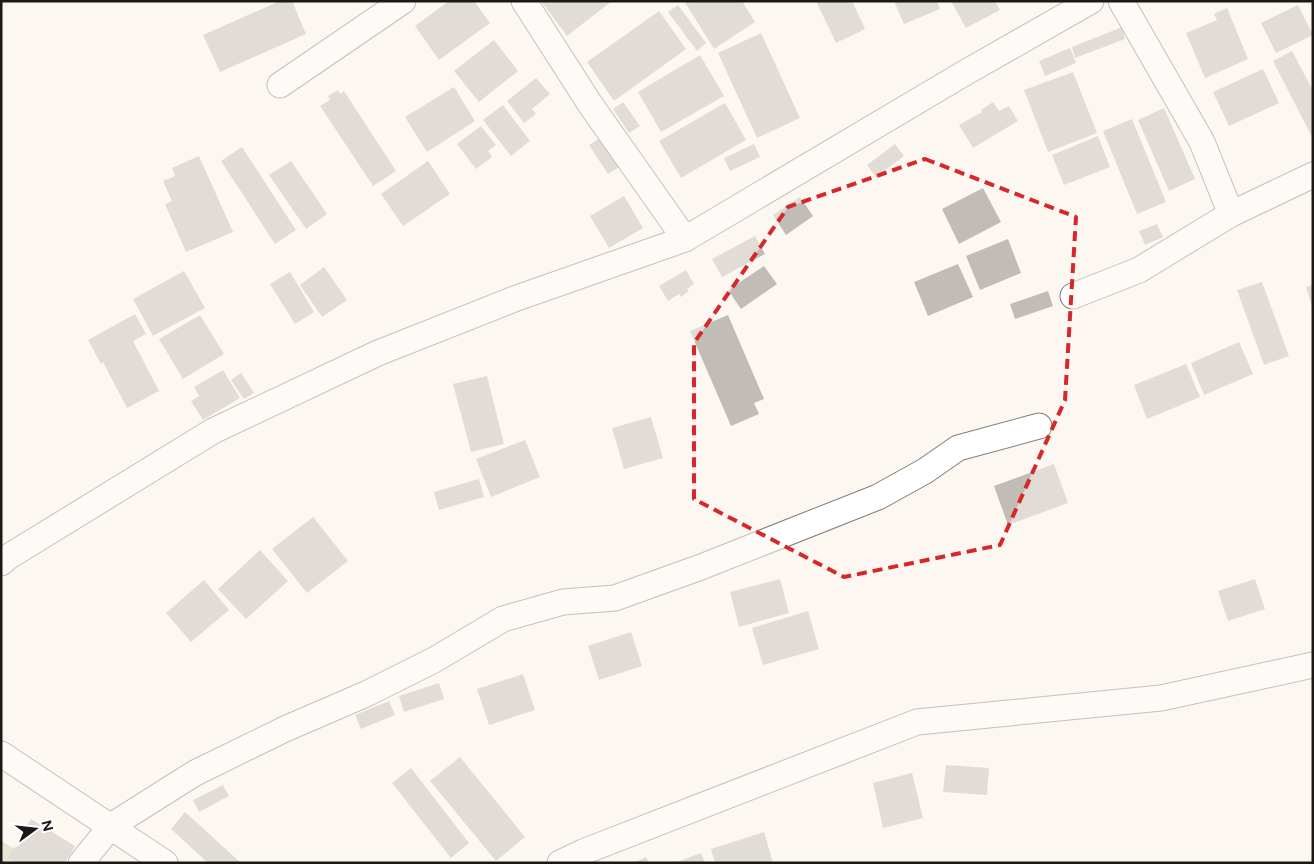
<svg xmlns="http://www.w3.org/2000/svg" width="1314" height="864" viewBox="0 0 1314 864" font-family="Figtree,sans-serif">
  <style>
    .water { fill: #c9d3a8 }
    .building { fill: #c2bcb6 }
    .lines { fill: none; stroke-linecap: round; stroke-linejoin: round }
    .minor-casing { stroke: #827e78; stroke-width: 27 }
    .minor { stroke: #fff; stroke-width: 25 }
    .marked { fill: none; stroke: #d62828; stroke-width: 4; stroke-dasharray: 10 6; stroke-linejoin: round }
  </style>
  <rect width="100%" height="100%" fill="#fcf8f1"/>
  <polygon class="water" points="1,841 38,863 1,863"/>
  <g class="building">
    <polygon points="280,1 292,1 306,34 220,72 203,35"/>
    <polygon points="449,1 474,1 490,23 439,60 415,26"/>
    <polygon points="541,1 612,1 567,36"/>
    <polygon points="684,1 742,1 755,22 714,49"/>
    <polygon points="816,1 852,1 865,29 836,43"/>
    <polygon points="894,1 937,1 940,9 904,24"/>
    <polygon points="951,1 995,1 1000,10 966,28"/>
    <polygon points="678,5 706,43 697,51 668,12"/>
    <polygon points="1298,5 1313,35 1276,53 1261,23"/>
    <polygon points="1227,8 1248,59 1205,78 1186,33 1217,20 1214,14"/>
    <polygon points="659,11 686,49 614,101 587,62"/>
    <polygon points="1122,27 1125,39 1075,58 1072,47"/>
    <polygon points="761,33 800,118 757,138 718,53"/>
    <polygon points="494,40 518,71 479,102 454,71"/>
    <polygon points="1070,48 1076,63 1045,76 1039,61"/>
    <polygon points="1292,51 1313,91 1313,139 1273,61"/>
    <polygon points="700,55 724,96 661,132 638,92"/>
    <polygon points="1263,69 1279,103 1229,126 1213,92"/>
    <polygon points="1073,72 1097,133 1048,152 1024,90"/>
    <polygon points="536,78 550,94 532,109 536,114 524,123 507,101"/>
    <polygon points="454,87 475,121 427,152 405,117"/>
    <polygon points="338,90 340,94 344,91 396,171 373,186 320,106 330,100 328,96"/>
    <polygon points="623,102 640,126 629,133 613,109"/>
    <polygon points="993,102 999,111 1009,106 1018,121 973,148 959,125 982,112 981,110"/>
    <polygon points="725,103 746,140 681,178 659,141"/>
    <polygon points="503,105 530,141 511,156 483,120"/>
    <polygon points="1164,108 1195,179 1169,191 1138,120"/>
    <polygon points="1132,119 1166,202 1137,214 1103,131"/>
    <polygon points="481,126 496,145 488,151 492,157 476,169 457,144"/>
    <polygon points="1098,136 1110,167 1064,185 1052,155"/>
    <polygon points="600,138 619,167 608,174 589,145"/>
    <polygon points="754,144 760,157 730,171 724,158"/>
    <polygon points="895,144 904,156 876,177 867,165"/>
    <polygon points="242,147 296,230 275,244 221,161"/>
    <polygon points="199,156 233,232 186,252 165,204 172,201 163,181 175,176 172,168"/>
    <polygon points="291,161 327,214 306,229 269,175"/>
    <polygon points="428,161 450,194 403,226 381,194"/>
    <polygon points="983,188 1001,222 959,244 942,209"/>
    <polygon points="624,196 643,228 609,248 590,216"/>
    <polygon points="800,197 813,216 786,235 773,215"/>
    <polygon points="1157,224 1163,237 1145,245 1139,231"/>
    <polygon points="755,236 765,254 722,277 712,259"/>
    <polygon points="1008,239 1021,273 980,290 966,256"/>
    <polygon points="958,264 973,297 928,316 914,282"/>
    <polygon points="764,266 777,284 741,309 728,290"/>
    <polygon points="324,267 347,300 322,317 300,285"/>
    <polygon points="686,270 694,284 687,289 689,291 681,297 679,294 668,301 659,286"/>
    <polygon points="184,271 205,308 153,336 133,299"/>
    <polygon points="290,272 314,312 295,324 270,284"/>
    <polygon points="1262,282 1289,356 1264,365 1237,290"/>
    <polygon points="1313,285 1313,306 1312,306 1306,287"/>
    <polygon points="1048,291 1053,306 1015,319 1010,304"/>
    <polygon points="135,314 146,334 133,341 159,391 127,408 103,362 101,364 88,340"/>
    <polygon points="200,315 224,354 183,379 159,339"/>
    <polygon points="728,315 764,399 754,403 759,414 731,426 690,331"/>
    <polygon points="1239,342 1253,374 1204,395 1191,363"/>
    <polygon points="1186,364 1200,397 1147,419 1134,385"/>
    <polygon points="223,370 240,398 203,420 191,401 199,396 194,387"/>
    <polygon points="241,373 254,393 244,399 231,380"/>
    <polygon points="487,376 504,444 471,452 453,384"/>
    <polygon points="651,417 663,458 624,469 612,428"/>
    <polygon points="525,440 540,477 491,497 476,459"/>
    <polygon points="1054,464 1068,503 1008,525 994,486"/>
    <polygon points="479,479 484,497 439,510 434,492"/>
    <polygon points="313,517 348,561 307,593 272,549"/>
    <polygon points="260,550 288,581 246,619 218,589"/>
    <polygon points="780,579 789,613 739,627 730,592"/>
    <polygon points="1255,579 1265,609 1228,621 1218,591"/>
    <polygon points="204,580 229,610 191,642 166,613"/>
    <polygon points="808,611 819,649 763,665 752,628"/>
    <polygon points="631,632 642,666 599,680 588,646"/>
    <polygon points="523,674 535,710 489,725 477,689"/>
    <polygon points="439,683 444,699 404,712 399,696"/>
    <polygon points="389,701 395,715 361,729 355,715"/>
    <polygon points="460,757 525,837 496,861 430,781"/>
    <polygon points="946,765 989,768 987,795 943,792"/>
    <polygon points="411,768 469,843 451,858 392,783"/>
    <polygon points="912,773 923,818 883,828 873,783"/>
    <polygon points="223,785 229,796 199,812 193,800"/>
    <polygon points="185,812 241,863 208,863 171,829"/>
    <polygon points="31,819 75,846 65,863 17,863 8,857"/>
    <polygon points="764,832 773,863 715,863 711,849"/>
    <polygon points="701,853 705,863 674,863"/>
    <polygon points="646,857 649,863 633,863"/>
  </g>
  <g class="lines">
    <g class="minor-casing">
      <g id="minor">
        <polyline points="524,1 590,104 685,239"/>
        <polyline points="1121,1 1202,142 1231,214"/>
        <polyline points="280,85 403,1"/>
        <polyline points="1073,296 1139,270 1231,214 1313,175"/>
        <polyline points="1,563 8,557 213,431 378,353 517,298 685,239 963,74 1091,1"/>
        <polyline points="1,754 165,863"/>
        <polyline points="81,863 111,826 195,773 285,729 366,694 434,660 503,619 563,602 615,598 701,567 878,497 925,471 958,448 1039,426"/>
        <polyline points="560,863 583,852 917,722 1161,698 1313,665"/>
      </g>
    </g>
    <use href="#minor" class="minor"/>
  </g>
  <path d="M0 0H1314V864H0ZM925 159 1076 217 1065 400 1000 545 844 577 694 499V343L788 207Z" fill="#fcf8f1" fill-opacity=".55" fill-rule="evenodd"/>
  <path class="marked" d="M925 159 1076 217 1065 400 1000 545 844 577 694 499V343L788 207Z"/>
  <rect width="1314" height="864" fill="none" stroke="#1b1917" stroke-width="5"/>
  <g transform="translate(35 829) rotate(75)" stroke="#ffffff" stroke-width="4" paint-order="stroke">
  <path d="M0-4L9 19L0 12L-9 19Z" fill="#1b1917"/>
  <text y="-8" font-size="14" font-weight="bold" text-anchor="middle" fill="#1b1917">N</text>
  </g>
</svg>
